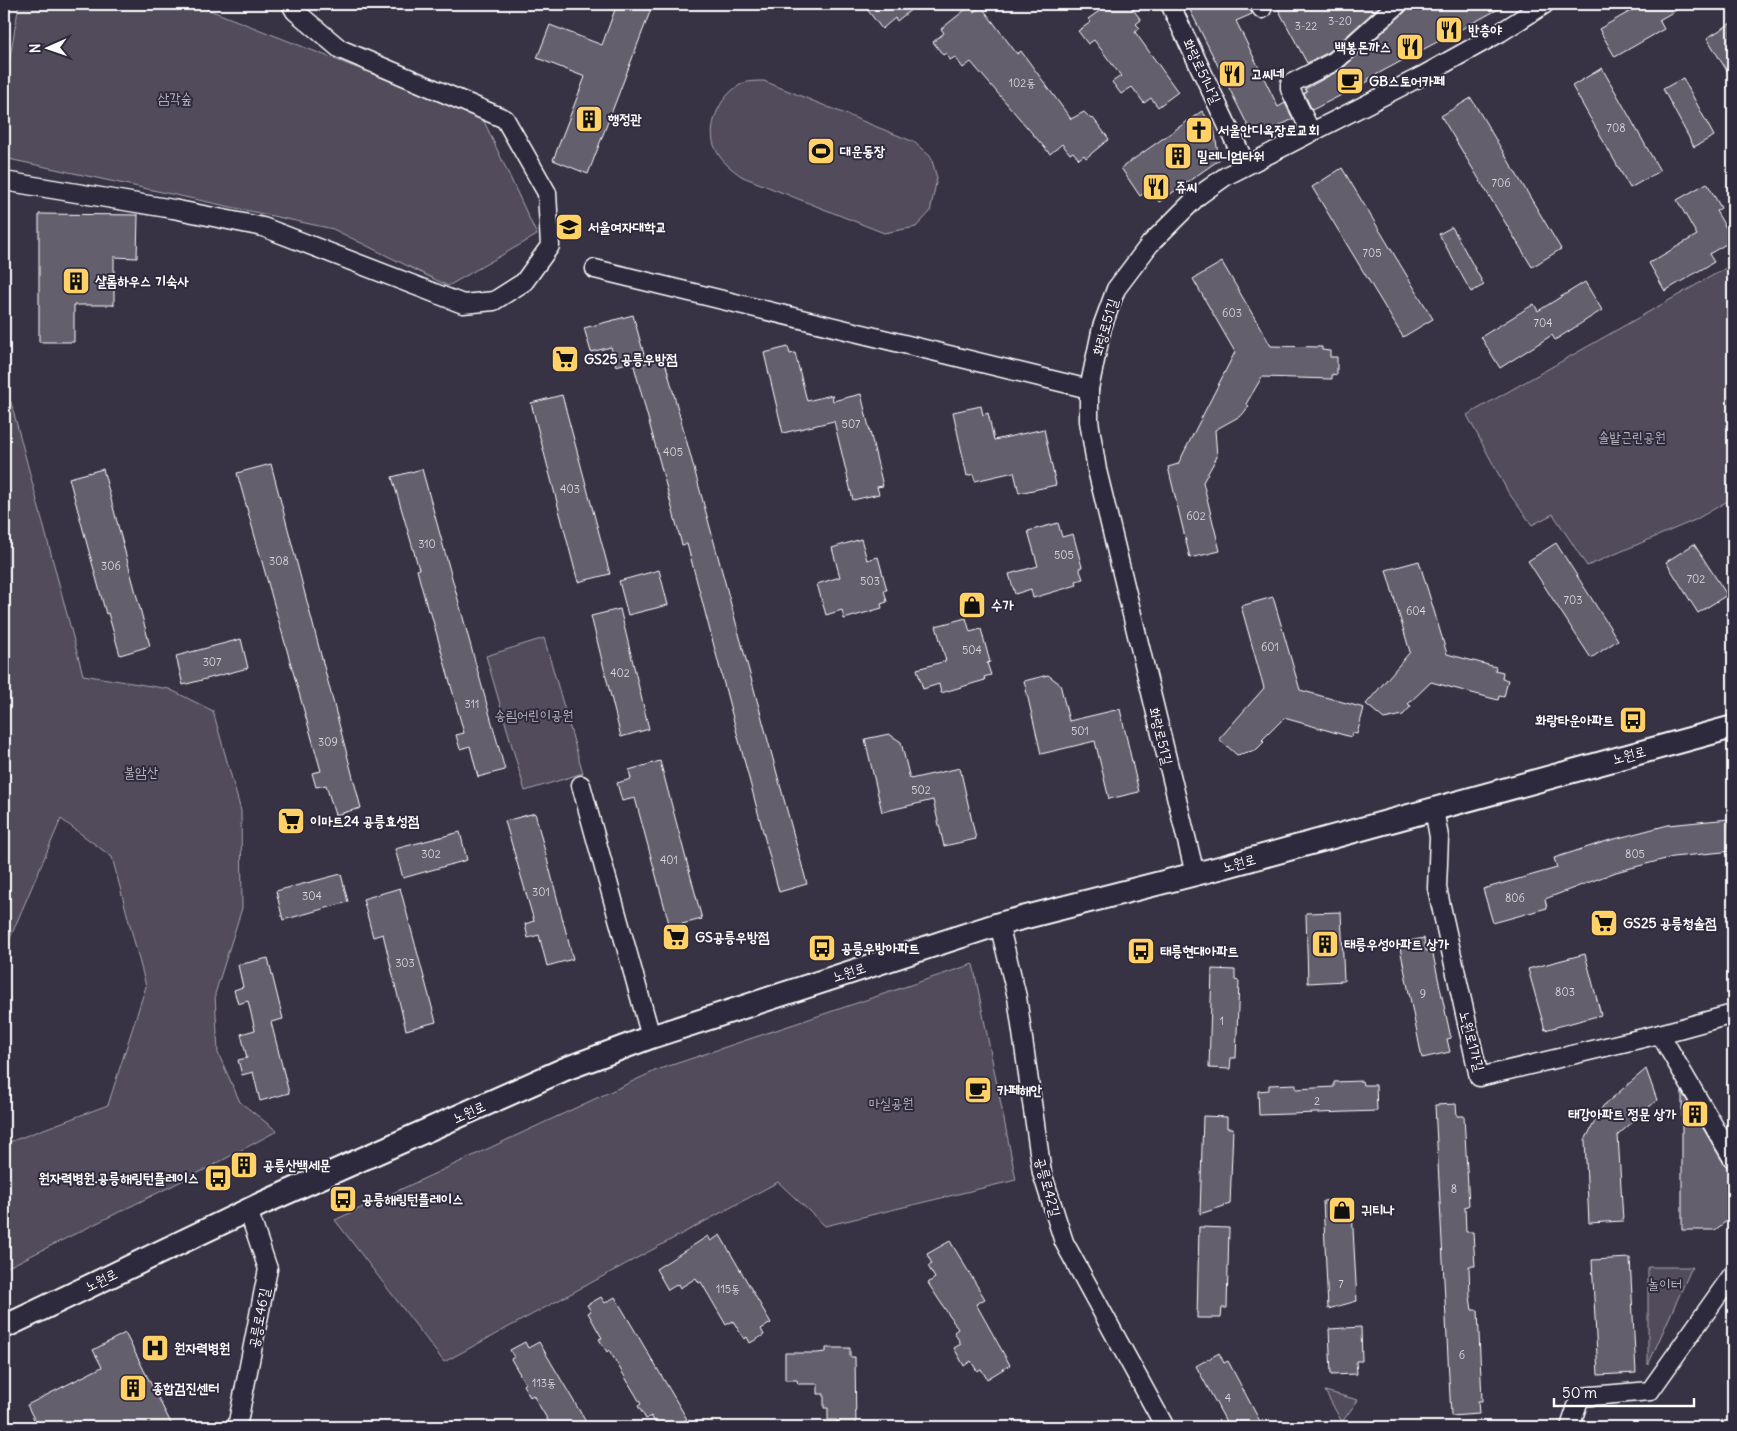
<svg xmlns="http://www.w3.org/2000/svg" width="1737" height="1431" viewBox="0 0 1737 1431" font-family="Delius,'Poor Story',sans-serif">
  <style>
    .green { fill: #514c5c; stroke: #a8a6ae }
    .building { fill: #635f6d; stroke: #fff }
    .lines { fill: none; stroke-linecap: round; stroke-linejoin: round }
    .minor-casing { stroke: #fff; stroke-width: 21 }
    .major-casing { stroke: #fff; stroke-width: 26 }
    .minor { stroke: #2f2a3d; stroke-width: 18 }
    .major { stroke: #2f2a3d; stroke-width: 22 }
    .labels { text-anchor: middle; stroke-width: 4; stroke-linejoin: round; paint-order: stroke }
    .number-label { font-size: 11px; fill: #d8d7da }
    .poi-label { font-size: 14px; font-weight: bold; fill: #fff; stroke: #2f2a3d; text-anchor: start }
    .street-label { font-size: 14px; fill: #fff; stroke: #2f2a3d }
    .park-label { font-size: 14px; fill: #b9b7be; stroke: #2f2a3d }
  </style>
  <rect width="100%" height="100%" fill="#373345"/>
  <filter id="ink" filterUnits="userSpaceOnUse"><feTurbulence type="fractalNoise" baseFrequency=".02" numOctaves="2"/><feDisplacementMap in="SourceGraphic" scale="10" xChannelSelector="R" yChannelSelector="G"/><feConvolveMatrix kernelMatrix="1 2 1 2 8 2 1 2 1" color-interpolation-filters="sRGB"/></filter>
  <g filter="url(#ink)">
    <g class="green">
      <polygon points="19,4 194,4 482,117 537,235 448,286 333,229 4,158 4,93"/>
      <path d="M764 81 914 142 931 157 937 178 930 212 916 227 884 233 743 177C731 169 719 160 714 145 707 123 722 92 744 83 749 81 758 81 764 81Z"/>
      <polygon points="1733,264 1733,498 1695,520 1587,566 1553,514 1532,525 1508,492 1467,415"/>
      <polygon points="11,402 83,675 169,689 213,711 241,811 242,908 215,994 218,1053 240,1102 277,1131 208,1168 4,1269 4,1144 108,1105 146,986 112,857 61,819 4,952 4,404"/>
      <polygon points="544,638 583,773 525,791 486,656"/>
      <polygon points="973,964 1016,1180 825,1226 778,1182 444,1362 335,1220 657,1070"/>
      <polygon points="1648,1267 1692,1267 1648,1365"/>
      <polygon points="1325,1391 1358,1400 1342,1422"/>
    </g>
    <g class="building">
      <polygon points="617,4 653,4 588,174 553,160 585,77 537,58 550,25 602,45"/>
      <polygon points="863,4 918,4 897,21 895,18 882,29"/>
      <polygon points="1109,4 1129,4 1141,20 1136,24 1140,28 1135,32 1178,92 1158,107 1151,98 1144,103 1132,87 1121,94 1112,82 1121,76 1094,40 1088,44 1078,31 1091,22 1088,19"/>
      <polygon points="1187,4 1248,4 1252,14 1236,21 1278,107 1285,103 1293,119 1265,133 1249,128"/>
      <polygon points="1287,4 1382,4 1329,52 1307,63 1278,9"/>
      <polygon points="1408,4 1508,4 1368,79 1369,81 1312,110 1304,93 1307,92 1305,89 1342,69 1405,12"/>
      <polygon points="1643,4 1687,4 1659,20 1664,29 1615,57 1599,29"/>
      <polygon points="970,6 974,12 981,6 1017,54 1021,51 1071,119 1084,112 1091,119 1093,118 1109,139 1086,158 1084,155 1079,159 1073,152 1070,154 1062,144 1050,154 971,62 963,68 955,57 950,60 946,53 943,55 933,42 944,33 941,29"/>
      <polygon points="1733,22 1733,81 1707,38"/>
      <polygon points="1602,68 1660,171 1630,188 1572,86"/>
      <polygon points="1683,78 1714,136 1694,147 1663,89"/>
      <polygon points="1471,98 1561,249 1532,267 1441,116"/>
      <polygon points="1202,111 1214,127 1219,160 1159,202 1150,189 1140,196 1121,168"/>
      <polygon points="1342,168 1433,319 1403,337 1312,187"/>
      <polygon points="1707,183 1721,208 1716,211 1733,240 1709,254 1714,262 1665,291 1649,263 1697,235 1677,200"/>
      <polygon points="39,214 138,215 137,258 114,257 114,305 74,305 74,342 39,342"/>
      <polygon points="1452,227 1484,285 1471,292 1439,234"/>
      <polygon points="1222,262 1271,346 1322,347 1322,350 1330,351 1330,357 1337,357 1337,375 1332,374 1332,379 1262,377 1246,404 1249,406 1242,415 1215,430 1217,457 1203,482 1220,551 1190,558 1168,467 1178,464 1235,352 1193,279"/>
      <polygon points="1585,282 1602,310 1555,340 1552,335 1500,368 1481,337 1534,304 1538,311"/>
      <polygon points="633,315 645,358 616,366 611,347 591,352 584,328"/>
      <polygon points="788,347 790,354 795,353 807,401 832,395 833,401 861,394 883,486 877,487 879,494 853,500 834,421 783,433 764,353"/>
      <polygon points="664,358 807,884 779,892 687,544 682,545 634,366"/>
      <polygon points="562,395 610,574 578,582 531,403"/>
      <polygon points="981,406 983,415 988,413 994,440 1044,429 1056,485 1019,493 1014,472 975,481 973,474 967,476 953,412"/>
      <polygon points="271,464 361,808 335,815 326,785 316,787 312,773 321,771 237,473"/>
      <polygon points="103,469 150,646 120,655 108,613 106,614 69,478"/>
      <polygon points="422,469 505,770 478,777 470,746 460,749 456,735 464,733 430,610 428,611 417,570 419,569 392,477"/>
      <polygon points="1058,523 1062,537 1073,534 1082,567 1079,568 1083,579 1076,581 1077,585 1033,598 1031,589 1015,594 1009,574 1038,566 1028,531"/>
      <polygon points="861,539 867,560 878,557 887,590 884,590 887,602 881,604 882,608 844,619 842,610 826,615 817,584 840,577 832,548"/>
      <polygon points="1556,543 1618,640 1591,658 1528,561"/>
      <polygon points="1694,544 1727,595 1698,613 1666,562"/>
      <polygon points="1419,561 1447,654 1496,667 1495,670 1503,672 1502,679 1508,680 1504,697 1499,696 1498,700 1431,682 1408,704 1411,706 1403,715 1384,719 1366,704 1410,652 1386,570"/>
      <polygon points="659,570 668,605 628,615 619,581"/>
      <polygon points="1273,597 1300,690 1364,708 1357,734 1352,733 1351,737 1284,718 1262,740 1264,742 1256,750 1237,755 1219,739 1264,688 1241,606"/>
      <polygon points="620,609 649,729 621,737 591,616"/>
      <polygon points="966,618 970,632 981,629 990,662 987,663 991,675 984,677 985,680 941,693 939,684 923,689 917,669 946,661 936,626"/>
      <polygon points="241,639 248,668 183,685 176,656"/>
      <polygon points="1048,675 1060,684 1069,721 1120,709 1139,792 1109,799 1095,741 1041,754 1024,681"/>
      <polygon points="889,734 901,742 910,779 960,768 976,839 944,846 933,800 882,812 865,739"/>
      <polygon points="660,761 702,919 670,927 635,798 622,801 617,783 631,779 629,770"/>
      <polygon points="535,813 573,959 547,966 539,935 528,938 525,924 534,921 505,821"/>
      <polygon points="1729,819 1733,851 1673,857 1616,872 1545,899 1547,908 1493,923 1483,889 1557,868 1554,858 1607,841 1668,825"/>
      <polygon points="460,832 467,860 403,878 395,849"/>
      <polygon points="341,874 348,902 283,920 276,891"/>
      <polygon points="400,888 436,1022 406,1030 383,934 373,937 363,899"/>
      <polygon points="1341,912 1344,981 1308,983 1306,913"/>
      <polygon points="1424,938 1426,951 1432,950 1451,1038 1447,1039 1450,1052 1422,1058 1399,943"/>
      <polygon points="1585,954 1601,1015 1545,1030 1528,969"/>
      <polygon points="268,958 283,1019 271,1022 289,1093 260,1101 253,1072 242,1075 238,1060 247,1058 241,1034 255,1030 248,1001 238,1004 234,990 243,987 238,965"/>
      <polygon points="1212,969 1235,970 1235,980 1239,981 1236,1058 1231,1058 1230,1069 1209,1068"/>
      <polygon points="1646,1069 1657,1100 1618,1135 1623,1221 1589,1223 1585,1140 1603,1106"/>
      <polygon points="1362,1081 1363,1085 1376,1085 1377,1111 1259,1115 1258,1091 1269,1090 1269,1085 1296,1084 1296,1089 1334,1087 1334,1082"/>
      <polygon points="1682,1092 1724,1164 1733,1170 1733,1216 1715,1230 1682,1230"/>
      <polygon points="1456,1104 1457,1116 1464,1116 1469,1205 1465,1207 1466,1232 1473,1232 1475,1266 1469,1266 1470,1297 1472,1310 1478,1310 1482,1401 1478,1401 1479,1414 1451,1416 1435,1105"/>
      <polygon points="1203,1116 1227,1117 1227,1128 1233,1128 1230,1204 1200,1214"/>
      <polygon points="1344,1199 1344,1211 1352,1211 1357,1301 1328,1309 1323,1201"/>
      <polygon points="1199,1227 1229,1228 1227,1308 1222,1308 1221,1318 1197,1318"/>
      <polygon points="720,1235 771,1323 761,1329 764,1335 750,1343 747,1337 744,1339 733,1321 726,1325 701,1282 699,1283 696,1278 680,1288 678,1284 668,1290 656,1269 708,1236 711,1241"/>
      <polygon points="950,1241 985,1299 976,1304 1010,1365 987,1379 981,1369 977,1371 971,1361 964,1366 954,1348 961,1344 954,1332 958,1329 928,1283 935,1278 928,1266 932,1264 927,1254"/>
      <polygon points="1630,1258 1636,1373 1598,1375 1592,1260"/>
      <polygon points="601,1297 605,1303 615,1297 687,1419 673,1427 658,1427 651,1416 646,1419 638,1406 641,1404 609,1350 607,1352 599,1339 602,1338 588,1313 591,1311 587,1305"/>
      <polygon points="1361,1327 1362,1361 1356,1361 1357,1374 1331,1375 1329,1329"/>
      <polygon points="125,1333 173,1427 38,1427 27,1405 102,1367 93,1350"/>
      <polygon points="525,1342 528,1348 539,1342 589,1427 552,1427 533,1395 530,1397 523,1385 525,1383 511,1359 514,1357 510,1350"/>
      <polygon points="826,1348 850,1348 850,1357 855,1357 856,1427 837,1427 837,1420 828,1420 828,1408 824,1408 824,1394 818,1394 818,1384 798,1384 797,1380 785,1380 785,1353 817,1353 826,1352"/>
      <polygon points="1219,1353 1224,1363 1228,1361 1263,1427 1229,1427 1196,1366"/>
    </g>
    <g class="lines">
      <g class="minor-casing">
        <g id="minor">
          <polyline points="1170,4 1246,165"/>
          <polyline points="1259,4 1262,9"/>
          <polyline points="1311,132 1290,89 1290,84 1335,61 1398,4"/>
          <polyline points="4,181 173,209 263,227 463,304 494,301 524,282 550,246 547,193 505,119 340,49 295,11 291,4"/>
          <polyline points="595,269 1089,389"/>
          <polyline points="581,785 651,1037"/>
          <polyline points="1434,809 1439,837 1437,888 1479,1077 1660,1034 1733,1014"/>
          <polyline points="1195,874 1097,470 1089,421 1089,389 1102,327 1116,289 1150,244 1198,196 1226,176 1422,76 1501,32 1545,4"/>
          <polyline points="999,924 1017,997 1042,1173 1064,1242 1165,1427"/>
          <polyline points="1660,1034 1733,1159"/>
          <polyline points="237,1427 268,1269 248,1210"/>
          <polyline points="1570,1427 1580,1397 1650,1391 1733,1274"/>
        </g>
      </g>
      <g class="major-casing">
        <polyline id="major" points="4,1327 261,1204 565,1069 651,1037 999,924 1223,867 1733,727"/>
      </g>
      <use href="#minor" class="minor"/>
      <use href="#major" class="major"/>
    </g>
  </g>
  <defs>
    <g id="restaurant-square" transform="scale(1.4375)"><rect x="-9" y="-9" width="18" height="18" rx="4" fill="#ffd166" stroke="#2f2a3d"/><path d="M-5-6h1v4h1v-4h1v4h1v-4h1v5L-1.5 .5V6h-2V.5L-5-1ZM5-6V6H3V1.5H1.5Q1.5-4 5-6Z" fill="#111"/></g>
    <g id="cafe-square" transform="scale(1.4375)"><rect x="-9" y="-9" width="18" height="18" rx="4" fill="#ffd166" stroke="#2f2a3d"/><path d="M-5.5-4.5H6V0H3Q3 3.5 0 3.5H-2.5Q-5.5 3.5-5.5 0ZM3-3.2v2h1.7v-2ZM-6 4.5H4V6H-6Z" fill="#111"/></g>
    <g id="building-square" transform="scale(1.4375)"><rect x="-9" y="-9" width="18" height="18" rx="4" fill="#ffd166" stroke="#2f2a3d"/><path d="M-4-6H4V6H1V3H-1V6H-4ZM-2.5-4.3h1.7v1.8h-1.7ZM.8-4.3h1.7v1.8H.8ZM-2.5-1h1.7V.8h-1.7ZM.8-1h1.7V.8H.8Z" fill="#111"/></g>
    <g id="church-square" transform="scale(1.4375)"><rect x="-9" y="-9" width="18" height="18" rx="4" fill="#ffd166" stroke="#2f2a3d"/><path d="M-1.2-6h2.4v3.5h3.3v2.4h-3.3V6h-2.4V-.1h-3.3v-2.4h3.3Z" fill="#111"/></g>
    <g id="stadium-square" transform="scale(1.4375)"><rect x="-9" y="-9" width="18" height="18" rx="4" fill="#ffd166" stroke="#2f2a3d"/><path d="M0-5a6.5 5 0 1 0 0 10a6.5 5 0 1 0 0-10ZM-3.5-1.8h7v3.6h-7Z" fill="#111"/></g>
    <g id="university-square" transform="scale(1.4375)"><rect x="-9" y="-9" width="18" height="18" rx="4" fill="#ffd166" stroke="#2f2a3d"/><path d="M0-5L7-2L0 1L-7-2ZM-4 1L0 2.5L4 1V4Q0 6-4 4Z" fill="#111"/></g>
    <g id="supermarket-square" transform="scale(1.4375)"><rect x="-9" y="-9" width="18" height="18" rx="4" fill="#ffd166" stroke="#2f2a3d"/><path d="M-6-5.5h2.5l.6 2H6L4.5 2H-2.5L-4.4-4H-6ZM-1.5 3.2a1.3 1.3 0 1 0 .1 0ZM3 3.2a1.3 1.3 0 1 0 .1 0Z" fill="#111"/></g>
    <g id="shop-square" transform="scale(1.4375)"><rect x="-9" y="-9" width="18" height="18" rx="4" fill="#ffd166" stroke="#2f2a3d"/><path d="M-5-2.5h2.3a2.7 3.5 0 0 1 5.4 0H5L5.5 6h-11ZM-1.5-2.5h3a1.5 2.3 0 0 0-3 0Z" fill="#111"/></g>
    <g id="bus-square" transform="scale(1.4375)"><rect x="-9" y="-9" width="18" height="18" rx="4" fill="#ffd166" stroke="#2f2a3d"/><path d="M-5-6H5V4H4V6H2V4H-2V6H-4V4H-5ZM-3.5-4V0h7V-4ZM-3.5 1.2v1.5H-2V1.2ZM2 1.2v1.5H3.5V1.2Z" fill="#111"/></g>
    <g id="hospital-square" transform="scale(1.4375)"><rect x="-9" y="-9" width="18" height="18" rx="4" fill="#ffd166" stroke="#2f2a3d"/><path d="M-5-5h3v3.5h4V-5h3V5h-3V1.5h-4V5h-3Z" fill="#111"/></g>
  </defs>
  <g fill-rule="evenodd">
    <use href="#restaurant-square" x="1449" y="30"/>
    <use href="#restaurant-square" x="1410" y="47"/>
    <use href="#restaurant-square" x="1232" y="74"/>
    <use href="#cafe-square" x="1350" y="81"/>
    <use href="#building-square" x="589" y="119"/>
    <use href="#church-square" x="1199" y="130"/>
    <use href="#stadium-square" x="821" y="151"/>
    <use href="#building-square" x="1178" y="156"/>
    <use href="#restaurant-square" x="1156" y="187"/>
    <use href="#university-square" x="569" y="227"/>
    <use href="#building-square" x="76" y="281"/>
    <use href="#supermarket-square" x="565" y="359"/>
    <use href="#shop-square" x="972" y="605"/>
    <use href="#bus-square" x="1633" y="720"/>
    <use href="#supermarket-square" x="291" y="821"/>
    <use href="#supermarket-square" x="1604" y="923"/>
    <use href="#supermarket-square" x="676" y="937"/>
    <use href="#building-square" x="1325" y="944"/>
    <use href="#bus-square" x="822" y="948"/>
    <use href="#bus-square" x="1141" y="951"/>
    <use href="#cafe-square" x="978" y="1090"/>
    <use href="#building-square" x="1695" y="1114"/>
    <use href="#building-square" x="244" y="1165"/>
    <use href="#bus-square" x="218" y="1178"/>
    <use href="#bus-square" x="343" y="1199"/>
    <use href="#shop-square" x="1342" y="1210"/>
    <use href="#hospital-square" x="155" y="1348"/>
    <use href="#building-square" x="133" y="1388"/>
  </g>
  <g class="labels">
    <g class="number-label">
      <text x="1340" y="25">3-20</text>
      <text x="1306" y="30">3-22</text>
      <text x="1022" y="87">102동</text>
      <text x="1616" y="132">708</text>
      <text x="1501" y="187">706</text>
      <text x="1372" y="257">705</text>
      <text x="1232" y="317">603</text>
      <text x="1543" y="327">704</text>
      <text x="851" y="428">507</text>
      <text x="673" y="456">405</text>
      <text x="570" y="493">403</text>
      <text x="1196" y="520">602</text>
      <text x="427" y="548">310</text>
      <text x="1064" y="559">505</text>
      <text x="279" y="565">308</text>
      <text x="111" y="570">306</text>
      <text x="1696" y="583">702</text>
      <text x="870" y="585">503</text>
      <text x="1573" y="604">703</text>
      <text x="1416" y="615">604</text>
      <text x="1270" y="651">601</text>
      <text x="972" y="654">504</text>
      <text x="212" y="666">307</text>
      <text x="620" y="677">402</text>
      <text x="472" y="708">311</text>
      <text x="1080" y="735">501</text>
      <text x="328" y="746">309</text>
      <text x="921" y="794">502</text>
      <text x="431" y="858">302</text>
      <text x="1635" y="858">805</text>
      <text x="669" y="864">401</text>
      <text x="541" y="896">301</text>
      <text x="312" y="900">304</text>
      <text x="1515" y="902">806</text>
      <text x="405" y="967">303</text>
      <text x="1565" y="996">803</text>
      <text x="1423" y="998">9</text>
      <text x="1222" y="1025">1</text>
      <text x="1317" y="1105">2</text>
      <text x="1454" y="1193">8</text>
      <text x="1341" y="1288">7</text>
      <text x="728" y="1293">115동</text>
      <text x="1462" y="1359">6</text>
      <text x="544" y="1387">113동</text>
      <text x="1228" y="1402">4</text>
    </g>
    <g class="poi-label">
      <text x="1468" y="35">반층야</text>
      <text x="1391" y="52" text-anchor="end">백봉돈까스</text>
      <text x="1251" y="79">고씨네</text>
      <text x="1369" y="86">GB스토어카페</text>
      <text x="608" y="124">행정관</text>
      <text x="1218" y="135">서울안디옥장로교회</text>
      <text x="840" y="156">대운동장</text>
      <text x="1197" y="161">밀레니엄타워</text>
      <text x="1175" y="192">쥬씨</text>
      <text x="588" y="232">서울여자대학교</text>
      <text x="95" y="286">샬롬하우스 기숙사</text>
      <text x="584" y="364">GS25 공릉우방점</text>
      <text x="991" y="610">수가</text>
      <text x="1614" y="725" text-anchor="end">화랑타운아파트</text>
      <text x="310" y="826">이마트24 공릉효성점</text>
      <text x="1623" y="928">GS25 공릉청솔점</text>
      <text x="695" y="942">GS공릉우방점</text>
      <text x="1344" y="949">태릉우성아파트 상가</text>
      <text x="841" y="953">공릉우방아파트</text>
      <text x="1160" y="956">태릉현대아파트</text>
      <text x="997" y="1095">카페해안</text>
      <text x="1676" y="1119" text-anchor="end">태강아파트 정문 상가</text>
      <text x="263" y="1170">공릉산백세문</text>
      <text x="199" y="1183" text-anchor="end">원자력병원.공릉해링턴플레이스</text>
      <text x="362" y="1204">공릉해링턴플레이스</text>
      <text x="1361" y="1215">귀티나</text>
      <text x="174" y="1353">원자력병원</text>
      <text x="152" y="1393">종합검진센터</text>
    </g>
    <g class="street-label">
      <text transform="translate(1202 71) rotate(65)" y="5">화랑로51나길</text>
      <text transform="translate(1105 327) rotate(-74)" y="5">화랑로51길</text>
      <text transform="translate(1161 736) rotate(76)" y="5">화랑로51길</text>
      <text transform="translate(1629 755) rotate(-15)" y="5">노원로</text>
      <text transform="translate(1239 863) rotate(-15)" y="5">노원로</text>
      <text transform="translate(849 972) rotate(-18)" y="5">노원로</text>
      <text transform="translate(1472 1041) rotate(75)" y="5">노원로1가길</text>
      <text transform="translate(469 1112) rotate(-24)" y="5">노원로</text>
      <text transform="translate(1048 1187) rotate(75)" y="5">공릉로42길</text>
      <text transform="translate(101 1280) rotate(-26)" y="5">노원로</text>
      <text transform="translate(259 1318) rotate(-79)" y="5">공릉로46길</text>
    </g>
    <g class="park-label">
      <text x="175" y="103">삼각숲</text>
      <text x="1632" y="442">솔밭근린공원</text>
      <text x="534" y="720">송림어린이공원</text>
      <text x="141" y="777">불암산</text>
      <text x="891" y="1108">마실공원</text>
      <text x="1665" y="1289">놀이터</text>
    </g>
  </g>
  <rect width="1737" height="1431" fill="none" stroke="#2f2a3d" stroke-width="20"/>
  <rect x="10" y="10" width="1717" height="1411" fill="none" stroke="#fff" stroke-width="2" filter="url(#ink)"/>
  <g transform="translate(48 48) rotate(268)" stroke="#2f2a3d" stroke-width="4" paint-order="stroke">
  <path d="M0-4L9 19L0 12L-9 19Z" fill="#ffffff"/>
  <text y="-8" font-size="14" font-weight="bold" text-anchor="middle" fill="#ffffff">N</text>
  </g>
  <path d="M1554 1398v8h140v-8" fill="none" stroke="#ffffff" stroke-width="2.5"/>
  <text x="1562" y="1398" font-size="15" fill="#ffffff" stroke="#2f2a3d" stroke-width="4" paint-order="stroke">50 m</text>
</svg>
